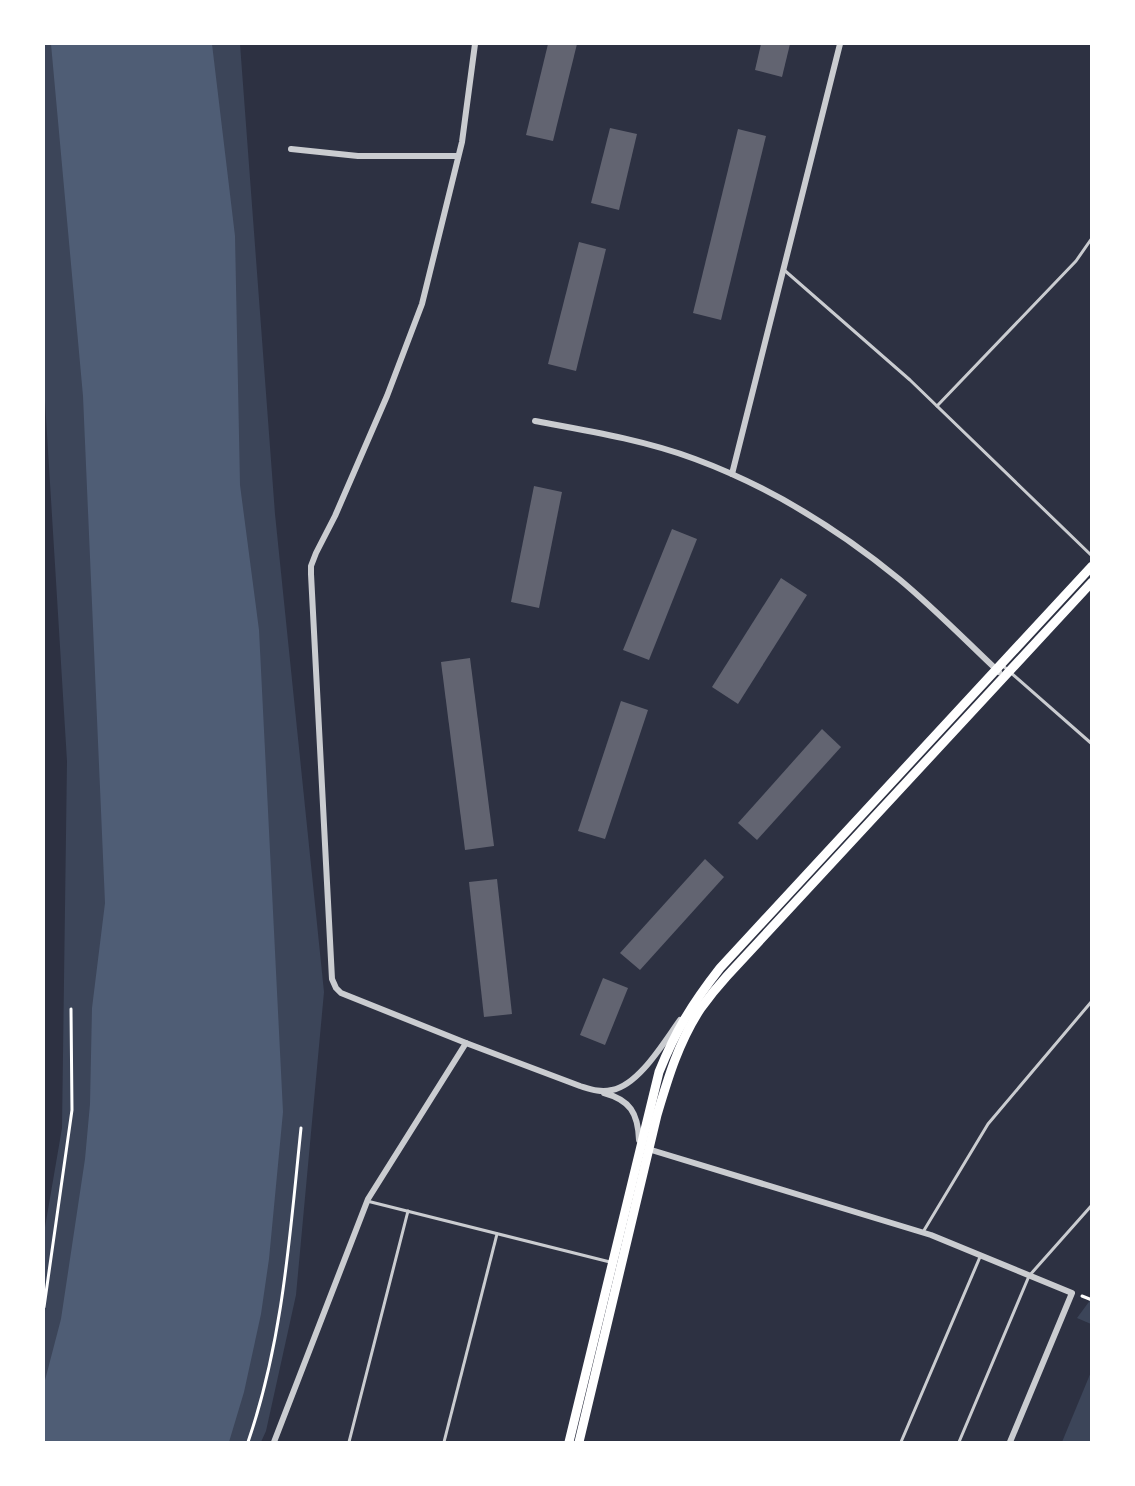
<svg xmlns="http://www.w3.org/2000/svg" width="1135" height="1486" viewBox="0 0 1135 1486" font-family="'Exo 2',sans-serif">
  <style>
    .green { fill: #3c4559 }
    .water { fill: #4f5d75 }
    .building { fill: #626471 }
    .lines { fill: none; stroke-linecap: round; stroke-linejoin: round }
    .path { stroke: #fff; stroke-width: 3 }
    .service { stroke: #caccd0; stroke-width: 3 }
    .minor { stroke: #caccd0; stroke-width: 6 }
    .secondary { stroke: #fff; stroke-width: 9 }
  </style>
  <rect width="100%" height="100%" fill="#2d3142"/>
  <g class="green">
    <polygon points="44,44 240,44 275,514 324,992 296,1295 266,1431 261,1442 44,1442 44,1233 62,1128 67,761 44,385"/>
    <polygon points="1091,1299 1091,1324 1077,1318"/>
    <polygon points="1091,1372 1091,1442 1062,1442"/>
  </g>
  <polygon class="water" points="51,44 212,44 235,236 240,485 259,630 283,1112 269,1259 261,1314 244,1392 229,1442 44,1442 44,1384 61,1319 85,1159 90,1104 92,1008 105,903 83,396"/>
  <g class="building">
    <polygon points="548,44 577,44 553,141 526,135"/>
    <polygon points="761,44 790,44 782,77 755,70"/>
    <polygon points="610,128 637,134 619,210 591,203"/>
    <polygon points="738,129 766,136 721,320 693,313"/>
    <polygon points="579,242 606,249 576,371 548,364"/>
    <polygon points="534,486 562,492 539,608 511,602"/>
    <polygon points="672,529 697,539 649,660 623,650"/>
    <polygon points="781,578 807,595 738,704 712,687"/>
    <polygon points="470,658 494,846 465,850 441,662"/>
    <polygon points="621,701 648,710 605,839 578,831"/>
    <polygon points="822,729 841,747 757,840 738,823"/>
    <polygon points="705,859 724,877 640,970 620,953"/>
    <polygon points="497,879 512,1014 484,1017 469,882"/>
    <polygon points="603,978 628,988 605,1045 580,1035"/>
  </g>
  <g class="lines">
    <g class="path">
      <polyline points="1082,1296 1092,1300"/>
      <polyline points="44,1307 72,1110 71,1009"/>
      <path d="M248 1442C283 1341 290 1233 301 1128"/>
    </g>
    <g class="service">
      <polyline points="783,269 910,380 1092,556"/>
      <polyline points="937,406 1076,261 1092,238"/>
      <polyline points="1002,665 1092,744"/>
      <polyline points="367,1201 610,1262"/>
      <polyline points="923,1232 988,1124 1092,1001"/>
      <polyline points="349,1442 408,1211"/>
      <polyline points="444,1442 497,1234"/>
      <polyline points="901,1442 980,1257"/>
      <polyline points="959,1442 1029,1276 1092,1205"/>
    </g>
    <g class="minor">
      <polyline points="291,149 358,156 458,156"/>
      <path d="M535 421C589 431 644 440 695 459 768 486 839 530 899 579 934 608 966 641 999 672"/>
      <polyline points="732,474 840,44"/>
      <polyline points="466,1043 341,993 336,988 332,979 311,574 311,566 316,553 335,516 387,396 422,304 462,142 475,44"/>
      <path d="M604 1093C630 1100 638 1113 639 1140"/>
      <polyline points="648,1149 931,1235 1072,1293 1010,1442"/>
      <path d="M274 1442 368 1199 466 1043 580 1086C590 1089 600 1093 612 1090 639 1085 664 1042 680 1020"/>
    </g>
    <g class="secondary">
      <path d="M569 1442 659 1072C676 1030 692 1004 720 968L1092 566"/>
      <path d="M579 1442 657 1115C668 1078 679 1041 701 1008 709 997 718 986 727 976L1092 582"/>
    </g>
  </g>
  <rect width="1135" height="1486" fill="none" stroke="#ffffff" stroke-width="90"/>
</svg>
